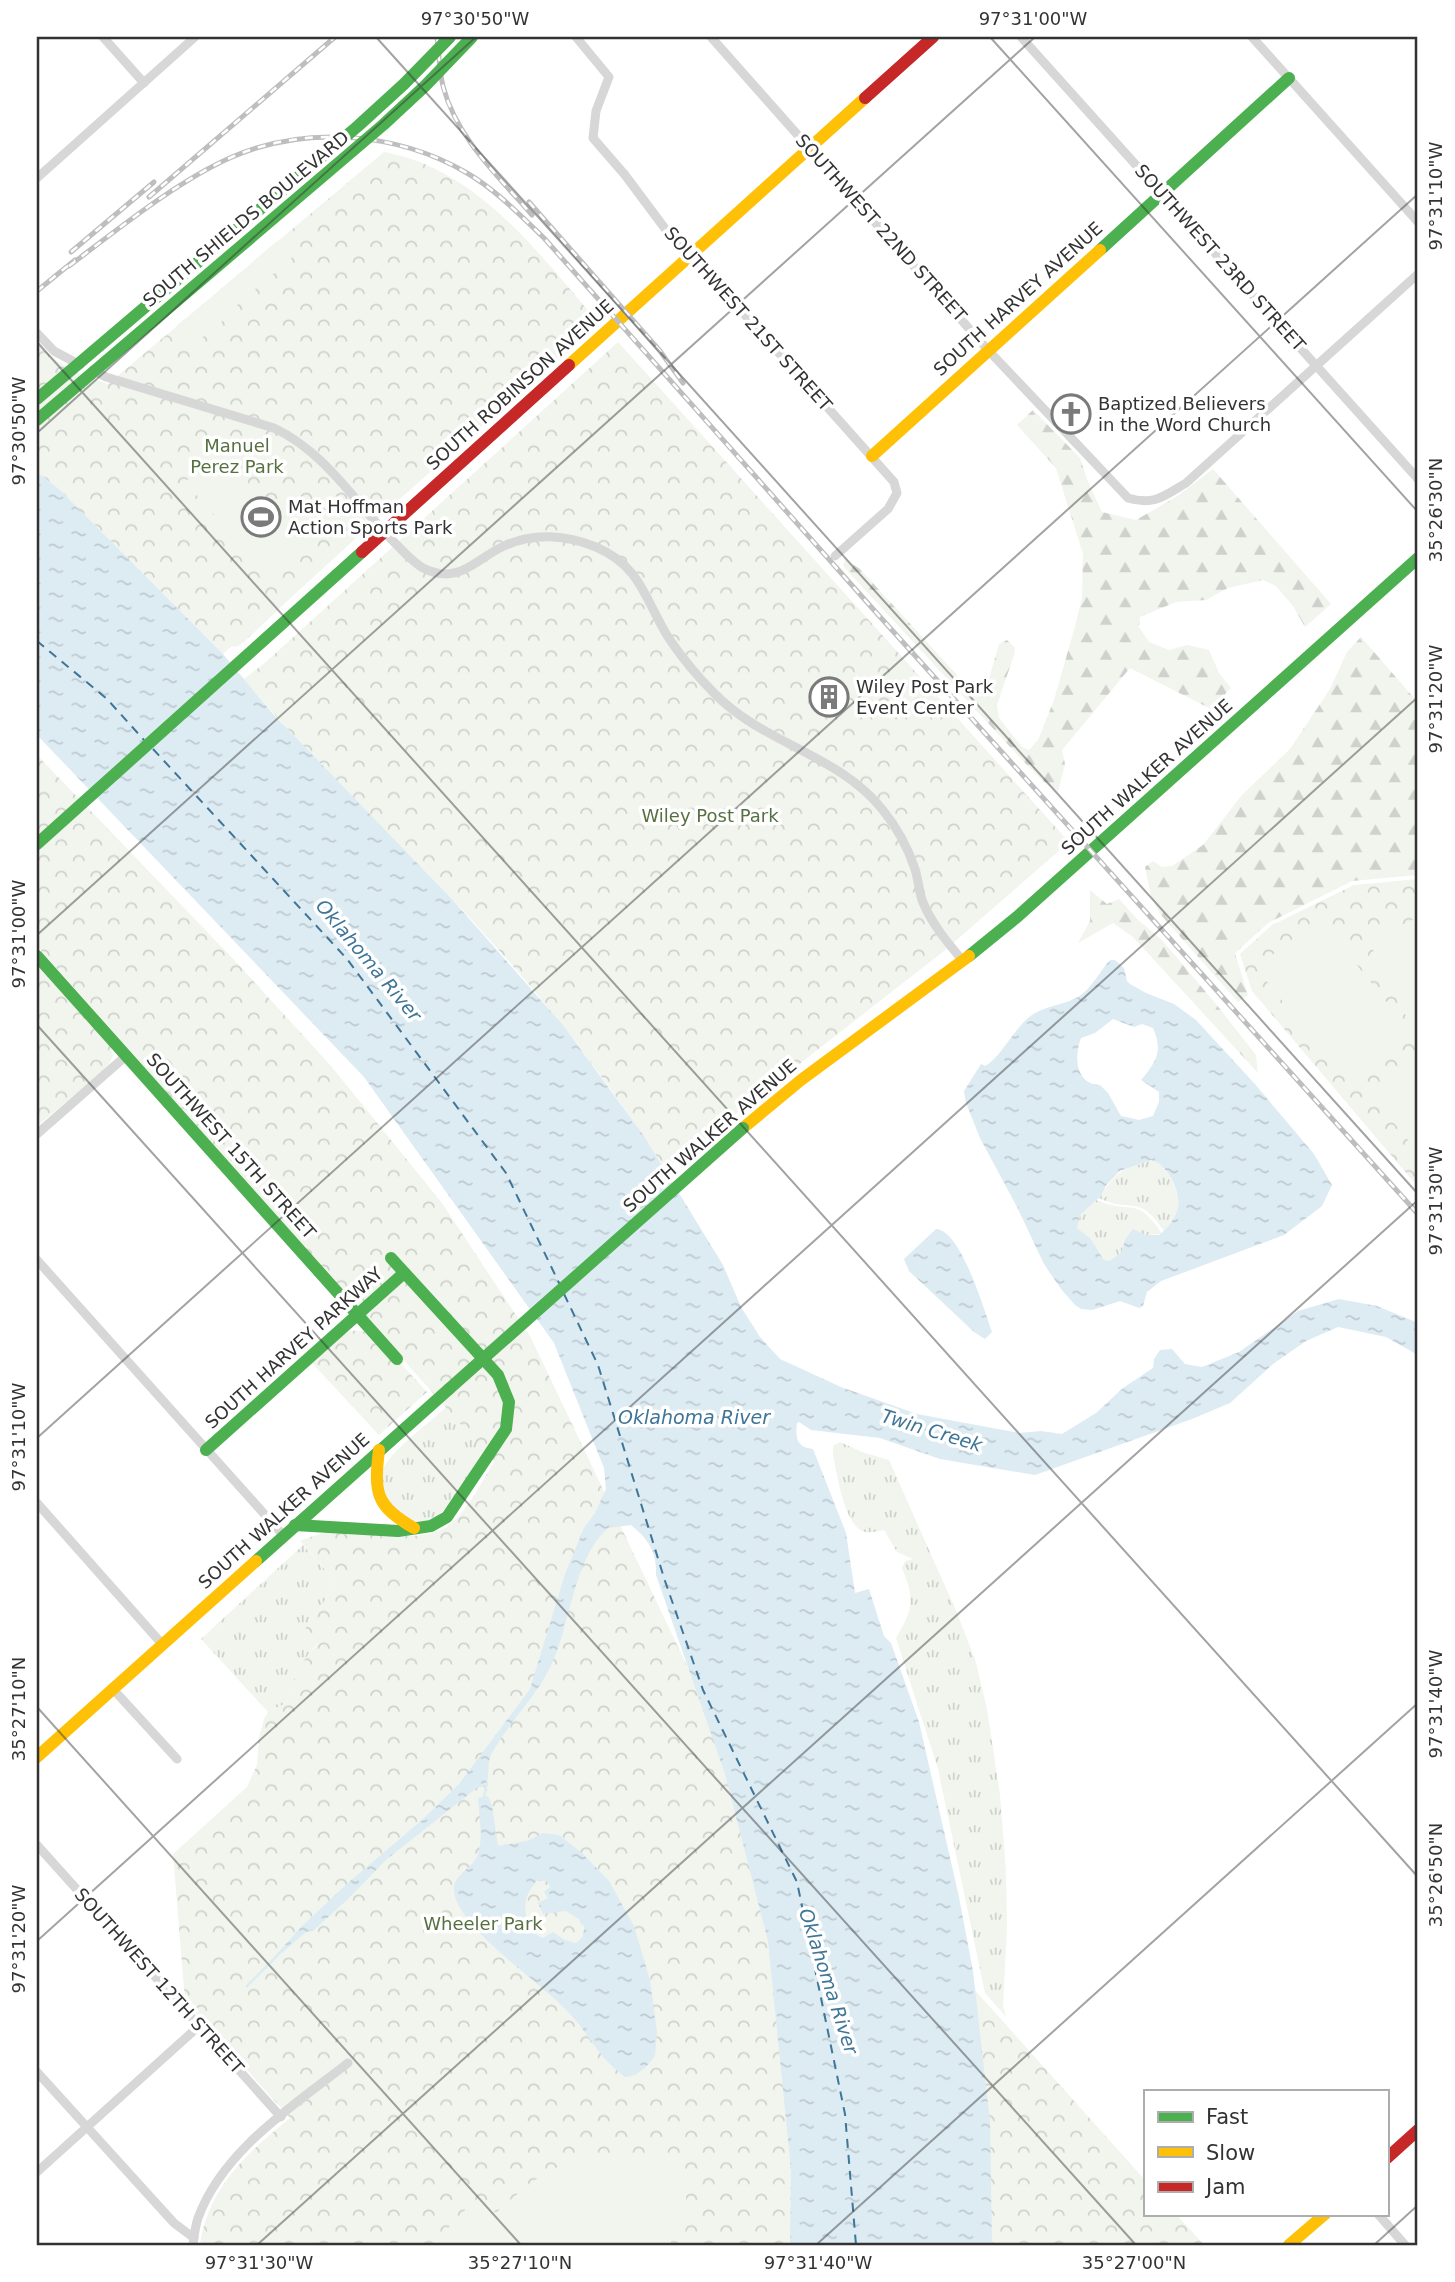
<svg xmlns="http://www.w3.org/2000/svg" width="1455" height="2282" viewBox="0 0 1455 2282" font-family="'DejaVu Sans',sans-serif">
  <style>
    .grass { fill: url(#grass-tufts) }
    .forest { fill: url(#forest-firs) }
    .park { fill: url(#park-crowns) }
    .garden { fill: #f1f5ed }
    .water { fill: url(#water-ripples); fill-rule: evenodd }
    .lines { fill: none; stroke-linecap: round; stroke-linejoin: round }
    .stream { stroke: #ddebf3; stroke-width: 2.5 }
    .ferry { stroke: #3f7597; stroke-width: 2; stroke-dasharray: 9 7; stroke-linecap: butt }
    .street { stroke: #d7d7d7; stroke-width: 9 }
    .fast { stroke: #4caf50; stroke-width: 12 }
    .slow { stroke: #ffc107; stroke-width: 12 }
    .jam { stroke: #c62828; stroke-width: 12 }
    .rail-casing { stroke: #bebebe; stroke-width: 5 }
    .rail { stroke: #fff; stroke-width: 2.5; stroke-dasharray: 8; stroke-linecap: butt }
    .fast-bridge { stroke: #4caf50; stroke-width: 12 }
    .ticks { fill: none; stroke: #333; stroke-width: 2; stroke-opacity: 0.45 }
    .labels { text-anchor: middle; stroke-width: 7; stroke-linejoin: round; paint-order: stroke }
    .street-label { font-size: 18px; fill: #333; stroke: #fff }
    .poi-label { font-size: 18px; fill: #333; stroke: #fff; text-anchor: start }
    .park-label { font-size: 18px; fill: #56703f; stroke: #fff }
    .water-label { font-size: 19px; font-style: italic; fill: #3f7597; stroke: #fff }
    .neatline { fill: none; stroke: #333; stroke-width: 2.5 }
    .ticks-label { font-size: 18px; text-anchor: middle; fill: #333 }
  </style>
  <defs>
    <pattern id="grass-tufts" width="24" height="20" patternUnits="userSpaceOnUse" patternTransform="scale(1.75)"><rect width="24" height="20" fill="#f1f5ed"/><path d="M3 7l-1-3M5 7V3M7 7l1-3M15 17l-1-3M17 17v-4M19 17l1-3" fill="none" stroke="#cfd2cc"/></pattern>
    <pattern id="forest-firs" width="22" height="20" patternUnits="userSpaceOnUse" patternTransform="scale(1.75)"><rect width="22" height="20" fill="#f1f5ed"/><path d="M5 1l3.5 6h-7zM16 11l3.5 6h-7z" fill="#cfd2cc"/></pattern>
    <pattern id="park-crowns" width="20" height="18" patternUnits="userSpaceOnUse" patternTransform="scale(1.75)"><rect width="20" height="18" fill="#f1f5ed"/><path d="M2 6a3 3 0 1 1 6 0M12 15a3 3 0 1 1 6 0" fill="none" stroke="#cfd2cc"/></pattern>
    <pattern id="water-ripples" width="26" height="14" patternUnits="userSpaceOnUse" patternTransform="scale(1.75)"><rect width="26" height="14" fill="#ddebf3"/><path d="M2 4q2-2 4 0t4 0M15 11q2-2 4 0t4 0" fill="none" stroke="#becad1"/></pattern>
  </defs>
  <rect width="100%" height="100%" fill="#fff"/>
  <g class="grass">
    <path d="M1151 1160C1166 1164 1181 1191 1178 1207 1177 1215 1170 1226 1164 1231 1138 1192 1131 1214 1099 1198 1119 1169 1118 1172 1151 1160Z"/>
    <path d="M1096 1200C1130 1215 1138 1195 1162 1234L1145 1235 1124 1246 1121 1253 1109 1261 1103 1259 1091 1239 1077 1228 1081 1214Z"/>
    <path d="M446 1407 484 1450C471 1470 454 1507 433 1518 403 1535 366 1489 387 1462 399 1445 429 1423 446 1407Z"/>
    <path d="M840 1442 862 1452 889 1460 957 1613 976 1662 987 1709 1000 1795 1006 1872 1007 1928 1003 2005 1006 2017 985 1993 938 1769 896 1638C913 1609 915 1600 902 1568L905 1561 913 1559 897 1552 884 1530C877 1531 869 1534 862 1531 844 1522 837 1474 833 1455V1446Z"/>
    <path d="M303 1545 337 1583 305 1629 319 1643C301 1659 292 1680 287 1703L268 1712 201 1639Z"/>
  </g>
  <g class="forest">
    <polygon points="1033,410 1080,458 1088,482 1102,512 1136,520 1176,497 1213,469 1331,604 1305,627 1293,606 1276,586 1263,580 1228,588 1206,600 1176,602 1140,617 1139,627 1149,642 1169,650 1187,645 1209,650 1219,673 1231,688 1211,709 1130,668 1062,750 1065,764 1058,792 1046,784 1024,762 843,566 845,559 860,569 970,689 979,690 989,679 999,644 1007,640 1015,648 1014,655 997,705 999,718 1022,747 1029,750 1038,740 1054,700 1074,630 1082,598 1083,554 1056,468 1017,425"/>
    <polygon points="1361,637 1414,698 1418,695 1418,875 1352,881 1268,923 1235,953 1248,995 1238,1002 1160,914 1151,896 1145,867 1153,861 1162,867 1172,866 1203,845 1242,795 1290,749 1330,689 1347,652"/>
    <polygon points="1090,890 1107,904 1119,899 1138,920 1161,939 1216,1004 1256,1055 1258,1073 1133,937 1113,923 1078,943 1090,921"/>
  </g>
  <g class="park">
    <path d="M384 152C478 169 539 254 598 322 481 429 360 531 245 641L237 647 232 646 223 654 59 489 37 472V343C57 365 80 375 108 384Z"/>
    <path d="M618 342 1069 842 944 951 665 1169C602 1071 529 979 448 895 380 823 307 755 244 679L267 661Z"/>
    <path d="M37 755 237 963 331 1066 442 1203 531 1338 690 1672 1145 2180V2214H1176L1204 2245H200C208 2188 247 2153 290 2118L185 2001 173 1854 247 1787 257 1765 259 1737 264 1719 268 1712 287 1703C292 1680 300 1660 319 1644L305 1629 337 1583 300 1541C310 1537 320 1533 331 1532 369 1528 425 1550 455 1520 471 1504 482 1481 494 1462L37 946Z"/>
    <polygon points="1418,879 1418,1187 1252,991 1240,954 1272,925 1354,885"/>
    <path d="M37 965 111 1047C115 1057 110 1063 103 1071L37 1126Z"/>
    <path d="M368 1328 427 1392 379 1435 312 1363C326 1351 345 1324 364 1332Z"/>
  </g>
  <g class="garden">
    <polygon points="277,241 292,258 265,281 250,264"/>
    <polygon points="241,272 256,289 229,312 214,295"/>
    <polygon points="208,300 225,319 192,346 176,327"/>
    <polygon points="215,453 233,474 254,488 258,497 291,501 311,524 312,531 297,545 296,555 271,576 265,575 262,568 185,482"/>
    <polygon points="1418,917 1418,1020 1410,1024 1369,942"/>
    <polygon points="1319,918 1413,1035 1351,1086 1256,968"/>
    <polygon points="1418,1062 1418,1152 1374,1099"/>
    <path d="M609 2154 640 2156 681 2170 684 2174 687 2206 668 2233 672 2245H432L466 2209 474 2217 482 2211 497 2212C536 2177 556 2160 609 2154Z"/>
  </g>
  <g class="water">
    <path d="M37 472 59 489 223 654 273 714 450 897 562 1024 644 1136 723 1265 741 1307 760 1337 780 1359 841 1387 917 1414 1019 1433 1041 1431 1062 1434 1096 1413 1123 1388 1153 1368 1154 1359 1160 1350 1172 1349 1185 1364 1202 1367 1239 1352 1298 1311 1339 1299 1377 1306 1418 1323V1355L1386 1337 1338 1327 1306 1341 1273 1364 1230 1403 1192 1419 1035 1475 940 1459 880 1438 811 1430 799 1422 797 1423C795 1438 797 1448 813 1449L846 1533 855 1593 869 1589 884 1636 891 1643 919 1722 959 1897 973 1971 990 2122 992 2245H790L791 2169 768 1941 725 1774 656 1575C657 1552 649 1540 631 1525L608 1528C574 1558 571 1620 553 1661 538 1696 509 1721 491 1755 486 1765 491 1776 485 1786L478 1787 386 1860 348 1899 314 1930 306 1932 276 1958 274 1957 300 1928 349 1882 422 1820 459 1784 530 1689 565 1574 584 1528 595 1513 606 1489 604 1468 554 1343 364 1077 37 735Z"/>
    <path d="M1110 960H1115L1124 968 1127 981 1130 984 1146 993 1174 1004 1196 1020 1254 1083 1314 1154 1332 1185 1322 1206 1284 1235 1161 1281 1147 1292 1143 1306 1139 1308 1120 1301 1092 1310 1081 1309 1075 1305 1061 1289 1044 1264 1017 1207 980 1138 966 1103 964 1091 981 1064 985 1066C999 1059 1014 1030 1028 1018 1044 1005 1062 1006 1078 997 1091 989 1100 971 1110 960ZM1113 1019 1134 1027 1142 1024 1153 1028C1163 1051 1157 1061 1141 1080L1159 1092V1102L1153 1116 1139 1120 1121 1116 1108 1093 1100 1085C1075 1084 1074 1056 1081 1038L1095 1033ZM1151 1160C1167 1164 1181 1191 1178 1207 1176 1218 1168 1228 1159 1235H1145L1133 1229 1126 1238 1121 1253 1109 1261 1103 1259 1091 1239 1077 1228 1081 1214 1101 1196 1107 1184 1120 1171Z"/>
    <path d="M936 1229C961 1230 984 1310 992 1332L985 1339 974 1332 909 1271 904 1259Z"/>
    <path d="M488 1796 492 1806 498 1846 527 1841 543 1833 559 1835 582 1853 609 1881 634 1926 650 1980 657 2032 655 2056 645 2068 635 2075 626 2077C601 2062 590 2035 570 2014 544 1984 458 1929 454 1891 452 1876 471 1869 477 1857 484 1840 479 1816 478 1798ZM536 1881H547L550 1887 544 1892 548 1898 538 1903 543 1914 566 1911 579 1919 581 1924 584 1926C584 1934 583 1938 576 1943L565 1940 553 1932 543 1938C528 1932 522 1913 527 1897 528 1892 533 1886 536 1881Z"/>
  </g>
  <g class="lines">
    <g class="stream">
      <polyline points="484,1797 487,1783"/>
      <polyline points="247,1986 277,1956"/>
    </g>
    <g class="ferry">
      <polyline points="37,641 107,699 144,740"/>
      <polyline points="153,749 347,959 506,1173 560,1285"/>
      <polyline points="564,1294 598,1365 665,1581 703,1690 797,1882 845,2114 856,2245"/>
    </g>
    <g class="street">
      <polyline points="103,37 144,83"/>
      <polyline points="576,37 609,77 596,111 593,138 625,175 678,246 703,268 894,482 897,493 888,509 835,556"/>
      <path d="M711 37 988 350 1128 498C1154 506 1164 496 1186 483L1418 274"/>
      <polyline points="1021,37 1418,479"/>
      <polyline points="1252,37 1418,222"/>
      <polyline points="37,178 195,37"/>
      <polyline points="37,333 54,351 80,365"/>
      <path d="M93 370 106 377 274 428C325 452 354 501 392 540 401 549 412 562 423 568 459 586 475 559 504 546 534 532 567 535 596 547 643 567 646 604 670 640 683 659 698 677 714 693 763 744 838 754 882 809 896 826 908 848 915 869 918 879 919 890 922 900 931 923 947 942 963 961"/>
      <polyline points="37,1134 127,1055"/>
      <polyline points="37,1260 283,1535"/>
      <polyline points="37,1503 162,1644"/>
      <polyline points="112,1688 177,1759"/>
      <polyline points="37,1845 281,2117"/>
      <polyline points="37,2072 174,2223 194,2238"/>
      <polyline points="37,2172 199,2026"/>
      <polyline points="1378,2214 1405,2245"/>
      <path d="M193 2245C194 2236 195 2227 198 2218 223 2150 293 2106 348 2063"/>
    </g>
    <g class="fast">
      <polyline points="1100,250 1289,78"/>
      <polyline points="37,844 362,552"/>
      <polyline points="37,956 397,1359"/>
      <polyline points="969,956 1017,917 1418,558"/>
      <polyline points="206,1450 404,1273"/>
      <polyline points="295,1525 398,1531 431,1526 447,1517 506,1429 509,1402 498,1375 391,1258"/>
      <polyline points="256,1561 449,1389"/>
    </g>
    <g class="slow">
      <polyline points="569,365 865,98"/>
      <polyline points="872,456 1100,250"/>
      <polyline points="743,1128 801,1080 969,956"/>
      <path d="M379 1450C374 1492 375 1506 414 1528"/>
      <polyline points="37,1757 256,1561"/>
      <polyline points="1289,2245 1325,2214"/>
    </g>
    <g class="jam">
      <polyline points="865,98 933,37"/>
      <polyline points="362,552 569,365"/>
      <polyline points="1387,2158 1418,2130"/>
    </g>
    <g class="rail-casing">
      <g id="rail">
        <path d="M437 37C439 53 439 70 443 86 456 137 498 176 532 215"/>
        <polyline points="149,197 335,37"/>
        <polyline points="529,202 660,351 683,383"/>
        <polyline points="71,252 154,182"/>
        <path d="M69 266C117 230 177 181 232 157 306 125 397 132 467 173 496 190 520 215 544 238L873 609 1418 1214"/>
        <polyline points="37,291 75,260"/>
      </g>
    </g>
    <use href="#rail" class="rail"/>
    <g class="fast-bridge">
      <polyline points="37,399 358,126 404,84 450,37"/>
      <polyline points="37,420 383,125 425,86 472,37"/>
      <polyline points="449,1389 743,1128"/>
    </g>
  </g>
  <path class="ticks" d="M376 37 1418 1194M990 37 1418 512M37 342 1418 1877M37 433 476 37M37 935 1035 37M37 1025 1136 2245M37 1438 1418 194M37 1707 521 2245M37 1941 1418 697M257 2245 1418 1200M816 2245 1418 1703M1374 2245 1418 2205"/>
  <defs>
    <g id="church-ring" transform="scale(2.0125)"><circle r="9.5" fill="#fff" stroke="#7a7a7a" stroke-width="1.5"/><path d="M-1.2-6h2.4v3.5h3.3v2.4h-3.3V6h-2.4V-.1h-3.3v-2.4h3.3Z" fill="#7a7a7a"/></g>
    <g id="stadium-ring" transform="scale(2.0125)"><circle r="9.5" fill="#fff" stroke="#7a7a7a" stroke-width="1.5"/><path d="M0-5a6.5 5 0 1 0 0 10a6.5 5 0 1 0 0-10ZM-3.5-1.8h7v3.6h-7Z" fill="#7a7a7a"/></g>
    <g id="building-ring" transform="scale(2.0125)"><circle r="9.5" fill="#fff" stroke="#7a7a7a" stroke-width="1.5"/><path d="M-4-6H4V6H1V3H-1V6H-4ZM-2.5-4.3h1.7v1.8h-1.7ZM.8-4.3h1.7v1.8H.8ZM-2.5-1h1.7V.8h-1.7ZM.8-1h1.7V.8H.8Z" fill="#7a7a7a"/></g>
  </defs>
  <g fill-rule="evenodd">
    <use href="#church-ring" x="1071" y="414"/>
    <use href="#stadium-ring" x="261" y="517"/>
    <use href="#building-ring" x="829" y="697"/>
  </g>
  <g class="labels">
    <g class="street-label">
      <text transform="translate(246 219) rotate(-40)" y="6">SOUTH SHIELDS BOULEVARD</text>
      <text transform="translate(881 228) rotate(48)" y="6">SOUTHWEST 22ND STREET</text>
      <text transform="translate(1220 258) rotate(48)" y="6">SOUTHWEST 23RD STREET</text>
      <text transform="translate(1018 299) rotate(-42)" y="6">SOUTH HARVEY AVENUE</text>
      <text transform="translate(748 319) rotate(48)" y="6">SOUTHWEST 21ST STREET</text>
      <text transform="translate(520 385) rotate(-42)" y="6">SOUTH ROBINSON AVENUE</text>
      <text transform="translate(1147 777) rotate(-42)" y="6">SOUTH WALKER AVENUE</text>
      <text transform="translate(710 1136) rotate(-41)" y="6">SOUTH WALKER AVENUE</text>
      <text transform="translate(231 1146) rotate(48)" y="6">SOUTHWEST 15TH STREET</text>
      <text transform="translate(294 1348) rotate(-42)" y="6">SOUTH HARVEY PARKWAY</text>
      <text transform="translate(284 1511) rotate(-42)" y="6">SOUTH WALKER AVENUE</text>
      <text transform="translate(159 1981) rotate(48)" y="6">SOUTHWEST 12TH STREET</text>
    </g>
    <g class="poi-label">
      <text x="1098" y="410">Baptized Believers<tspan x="1098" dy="21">in the Word Church</tspan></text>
      <text x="288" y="513">Mat Hoffman<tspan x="288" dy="21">Action Sports Park</tspan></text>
      <text x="856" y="693">Wiley Post Park<tspan x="856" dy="21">Event Center</tspan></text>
    </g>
    <g class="park-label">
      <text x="237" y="452">Manuel<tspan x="237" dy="21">Perez Park</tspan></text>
      <text x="710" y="822">Wiley Post Park</text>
      <text x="483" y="1930">Wheeler Park</text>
    </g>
    <g class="water-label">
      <text transform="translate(369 960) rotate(50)" y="7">Oklahoma River</text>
      <text x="694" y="1424">Oklahoma River</text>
      <text transform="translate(932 1430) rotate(17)" y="7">Twin Creek</text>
      <text transform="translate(829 1981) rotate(72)" y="7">Oklahoma River</text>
    </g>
  </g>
  <rect width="1455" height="2282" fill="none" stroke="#ffffff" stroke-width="77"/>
  <rect x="1144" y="2090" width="245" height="126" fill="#ffffff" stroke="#adadad" stroke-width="2"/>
  <rect x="1158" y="2112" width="35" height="10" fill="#4caf50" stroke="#adadad" stroke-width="2"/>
  <text x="1206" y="2124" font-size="21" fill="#333333">Fast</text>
  <rect x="1158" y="2147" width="35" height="10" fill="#ffc107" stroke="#adadad" stroke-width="2"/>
  <text x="1206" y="2160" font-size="21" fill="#333333">Slow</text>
  <rect x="1158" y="2182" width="35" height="10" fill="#c62828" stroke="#adadad" stroke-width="2"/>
  <text x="1206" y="2194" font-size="21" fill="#333333">Jam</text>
  <rect x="38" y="38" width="1378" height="2206" class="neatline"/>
  <g class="ticks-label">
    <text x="475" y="25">97°30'50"W</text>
    <text x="1033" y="25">97°31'00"W</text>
    <text transform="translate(1436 196) rotate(-90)" y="6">97°31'10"W</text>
    <text transform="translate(19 431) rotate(-90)" y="6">97°30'50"W</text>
    <text transform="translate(1436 510) rotate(-90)" y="6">35°26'30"N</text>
    <text transform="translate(1436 699) rotate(-90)" y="6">97°31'20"W</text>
    <text transform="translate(19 934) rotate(-90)" y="6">97°31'00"W</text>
    <text transform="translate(1436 1201) rotate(-90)" y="6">97°31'30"W</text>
    <text transform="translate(19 1437) rotate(-90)" y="6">97°31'10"W</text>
    <text transform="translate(1436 1704) rotate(-90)" y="6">97°31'40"W</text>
    <text transform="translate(19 1709) rotate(-90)" y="6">35°27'10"N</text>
    <text transform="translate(1436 1875) rotate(-90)" y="6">35°26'50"N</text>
    <text transform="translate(19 1939) rotate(-90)" y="6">97°31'20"W</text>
    <text x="259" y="2269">97°31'30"W</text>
    <text x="520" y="2269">35°27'10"N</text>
    <text x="818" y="2269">97°31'40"W</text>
    <text x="1134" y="2269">35°27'00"N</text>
  </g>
</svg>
